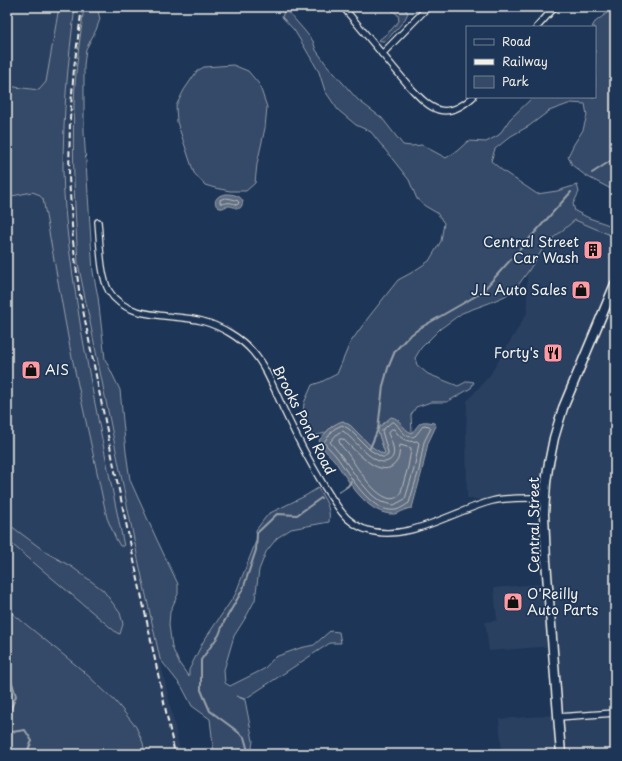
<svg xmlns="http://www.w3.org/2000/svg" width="622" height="761" viewBox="0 0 622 761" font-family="'Playpen Sans',sans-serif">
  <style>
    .built { fill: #2a4060 }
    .green { fill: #354a67; stroke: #949ea8 }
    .water { fill: #5e6d82; stroke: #9aa2ab }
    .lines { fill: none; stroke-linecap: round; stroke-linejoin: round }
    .shore { stroke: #b8bcbf; stroke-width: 1 }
    .stream { stroke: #9aa2ab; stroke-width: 2 }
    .minor-casing { stroke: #f4f1e8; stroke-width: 8 }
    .primary-casing { stroke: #f4f1e8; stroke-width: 11 }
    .minor { stroke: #1d3557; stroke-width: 5.5 }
    .primary { stroke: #1d3557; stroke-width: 8 }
    .rail { stroke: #f4f1e8; stroke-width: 2; stroke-dasharray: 6 3; stroke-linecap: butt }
    .labels { text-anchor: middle; stroke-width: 3.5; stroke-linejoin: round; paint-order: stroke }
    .poi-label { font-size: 14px; fill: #f4f1e8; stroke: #1d3557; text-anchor: end }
    .street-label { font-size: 14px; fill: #f4f1e8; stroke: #1d3557 }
  </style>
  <rect width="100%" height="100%" fill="#1d3557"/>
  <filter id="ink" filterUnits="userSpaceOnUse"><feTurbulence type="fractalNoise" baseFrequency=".025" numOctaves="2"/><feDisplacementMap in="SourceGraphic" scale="8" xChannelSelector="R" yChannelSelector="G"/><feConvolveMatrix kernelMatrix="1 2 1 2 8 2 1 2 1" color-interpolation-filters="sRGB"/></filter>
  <g filter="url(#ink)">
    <g class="built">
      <polygon points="7,7 84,7 79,48 75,215 78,263 138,559 181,754 145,754 143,743 116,702 82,670 7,609"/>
      <polygon points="575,220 615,237 615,601 610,602 615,644 615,657 608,661 611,713 615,743 615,754 502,754 499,719 557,715 553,646 489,651 485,622 497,620 494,588 548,583 545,498 492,501 467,498 466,431 467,401 490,375 527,313 527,273 546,244"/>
    </g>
    <g class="green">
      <path d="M59 7H75C68 60 63 116 63 170 64 223 73 277 81 329 94 402 109 474 124 546H120L116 539 107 518 70 348 43 199 38 194 32 192 7 197V86L39 90 46 82Z"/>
      <path d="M84 7H97L100 19 96 30 86 49 84 65V132L93 272 98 297 105 359 120 390 126 452 130 480 157 540 178 584V594L170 612 169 625 172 647 179 663 189 677V670L203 642 235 595 253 549 257 538 256 530 268 514 305 496 318 488C325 500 331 507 329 522L291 529 277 538 266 552 259 570 255 600 246 617 234 636 224 670 225 683 230 686 264 669 275 657 300 648 314 645 330 631 339 632 341 643H330L245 699 236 696 245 700 253 741 251 754H214L210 719 192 706 182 687 160 659 138 559 78 263C75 210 72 157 74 104 75 72 80 39 84 7Z"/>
      <polygon points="388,7 404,7 408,13 404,21 386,41 381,41 379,40 391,30 399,21 398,15"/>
      <path d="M615 7V191L586 176 572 165 568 156 574 144 583 130 587 115 585 104 571 103 549 111 529 126 511 136 495 149 491 161 503 171 537 194 557 191 577 185 579 192 573 204 575 211 589 218 615 227V237L575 220 546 244 527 273 516 288 505 296 489 303 462 313 440 329 421 348 415 358 417 365 428 374 458 386 468 381 474 382 471 388 447 402H431L416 407 411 415 412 433C402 430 401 418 391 418L377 429 385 453 383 454 372 447 351 426 343 421 332 426 325 433 314 436 306 431 302 423 304 403 312 385 321 382 337 374 350 343 368 318 398 280 411 273 429 261 441 241 444 223 437 213 425 206 417 199 409 180 371 132 356 125 338 110 325 91 319 72 302 43 294 30 282 17 284 11 290 14 304 30 313 41 316 50 326 64 358 100 382 118 403 145 411 146 422 145 446 158 457 151 468 141 486 142 499 135 510 119 533 97H595V27H592L595 22Z"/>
      <polygon points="233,65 248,71 259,84 267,107 265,128 257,164 255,183 246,191 230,191 215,188 205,185 194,173 177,122 176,106 184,90 197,71 204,67"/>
      <polygon points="7,523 47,553 72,567 103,590 120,613 123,624 120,634 117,633 7,540"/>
      <polygon points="7,609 82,670 116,702 136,727 143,743 145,754 7,754"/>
    </g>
    <g class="water">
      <path d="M226 194C232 194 240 195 243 201 241 214 235 206 229 206 225 206 223 209 220 208 215 207 214 201 217 198 219 195 223 195 226 194Z"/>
      <path d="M391 417C401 418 402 430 412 433 421 422 419 420 434 423L436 426 428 443 422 471 412 508C400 509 400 517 385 513 362 507 347 478 334 460 329 454 321 449 319 440 326 433 333 423 343 421L351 426 372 447 383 454 385 453 377 429Z"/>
    </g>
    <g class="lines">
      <g class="shore">
        <path d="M226 198 232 199 238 201 239 203 237 205C228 200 225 205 220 203V200Z"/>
        <path d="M392 422H394C399 426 406 441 415 436 418 433 421 428 424 425L429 426 431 428 424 442 419 470 409 503C406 505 400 509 396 510 370 514 349 473 336 456 332 451 327 447 324 442L334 429 342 425 349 429 370 450 382 457H385L388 455V452L382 431Z"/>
        <path d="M392 429H394C400 438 406 443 417 441L419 443 414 469 405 499 394 505 381 502 372 495 358 479 340 454 330 442 338 433 343 431C353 438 375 468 388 461 399 456 391 441 388 433Z"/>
        <path d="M340 439H343C354 449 383 484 397 461 400 456 399 450 400 445L411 448V450L408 467 400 495C395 499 391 500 385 497 370 490 356 465 346 451 343 448 340 445 339 441Z"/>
      </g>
      <g class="stream">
        <polyline points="592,173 615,158"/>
        <polyline points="370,448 378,429 383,386 388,368 395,351 408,337 420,328 481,293 571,192"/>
        <polyline points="339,492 348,486 351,481"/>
        <polyline points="7,682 12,683 16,696 7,719"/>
        <polyline points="7,727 12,732 25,730 32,741 26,754"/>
        <polyline points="246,754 248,751 244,737 233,728 210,711 201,690 201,660 219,635 224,622 243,589 256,550 257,533 277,514 297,515 321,498"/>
      </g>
      <g class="minor-casing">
        <g id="minor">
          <path d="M343 7 409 86C431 110 445 122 473 97"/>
          <polyline points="537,27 555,7"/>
          <polyline points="382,54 428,7"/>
          <path d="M98 222C100 240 100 276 109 291 127 321 172 313 202 321 220 326 240 337 253 352 266 367 274 389 283 408 297 438 313 469 331 497 336 504 341 513 348 519 354 524 360 528 367 530 407 543 453 511 492 501 509 497 527 498 545 498"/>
          <polyline points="558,717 615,713"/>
        </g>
      </g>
      <g class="primary-casing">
        <polyline id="primary" points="561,754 546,561 544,514 546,483 548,468 554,438 563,408 615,284"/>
      </g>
      <use href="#minor" class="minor"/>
      <use href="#primary" class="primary"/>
      <polyline class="rail" points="82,7 74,68 70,119 69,177 73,241 79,290 115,471 175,754"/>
    </g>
  </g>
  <defs>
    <g id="building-square" transform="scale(1)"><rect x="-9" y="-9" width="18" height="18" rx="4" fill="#ff9aa2" stroke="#1d3557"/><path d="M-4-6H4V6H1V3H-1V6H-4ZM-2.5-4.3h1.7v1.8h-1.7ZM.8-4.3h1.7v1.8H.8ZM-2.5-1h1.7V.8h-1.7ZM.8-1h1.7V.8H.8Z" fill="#111"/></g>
    <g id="shop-square" transform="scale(1)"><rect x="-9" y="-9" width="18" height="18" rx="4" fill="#ff9aa2" stroke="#1d3557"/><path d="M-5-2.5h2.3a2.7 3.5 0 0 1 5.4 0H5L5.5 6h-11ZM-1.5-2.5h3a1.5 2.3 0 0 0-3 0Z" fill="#111"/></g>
    <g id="restaurant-square" transform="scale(1)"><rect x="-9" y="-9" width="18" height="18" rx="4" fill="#ff9aa2" stroke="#1d3557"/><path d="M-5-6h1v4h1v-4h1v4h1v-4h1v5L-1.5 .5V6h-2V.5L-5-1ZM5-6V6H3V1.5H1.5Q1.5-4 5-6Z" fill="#111"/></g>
  </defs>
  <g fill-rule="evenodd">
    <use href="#building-square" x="593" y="250"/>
    <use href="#shop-square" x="581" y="290"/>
    <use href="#restaurant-square" x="553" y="353"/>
    <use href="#shop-square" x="31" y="370"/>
    <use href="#shop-square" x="513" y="602"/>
  </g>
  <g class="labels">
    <g class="poi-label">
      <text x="579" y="247">Central Street<tspan x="579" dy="16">Car Wash</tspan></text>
      <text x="567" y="295">J.L Auto Sales</text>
      <text x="539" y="358">Forty's</text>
      <text x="45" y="375" text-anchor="start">AIS</text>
      <text x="527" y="599" text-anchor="start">O'Reilly<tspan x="527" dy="16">Auto Parts</tspan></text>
    </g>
    <g class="street-label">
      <text transform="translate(304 420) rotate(63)" y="5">Brooks Pond Road</text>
      <text transform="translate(534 525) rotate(-90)" y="5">Central Street</text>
    </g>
  </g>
  <rect width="622" height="761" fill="none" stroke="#1d3557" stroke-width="24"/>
  <rect x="12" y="12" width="598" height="737" fill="none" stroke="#f4f1e8" stroke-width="1.5" filter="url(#ink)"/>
  <rect x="466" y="26" width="130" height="72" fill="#1d3557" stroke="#738091"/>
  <rect x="474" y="39" width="20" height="6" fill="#1d3557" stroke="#738091"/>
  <text x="502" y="46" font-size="12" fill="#f4f1e8">Road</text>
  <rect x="474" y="59" width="20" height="6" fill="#f4f1e8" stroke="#738091"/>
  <text x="502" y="66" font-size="12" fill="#f4f1e8">Railway</text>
  <rect x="474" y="76" width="20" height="12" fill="#354a67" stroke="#738091"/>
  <text x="502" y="86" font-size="12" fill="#f4f1e8">Park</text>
</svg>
